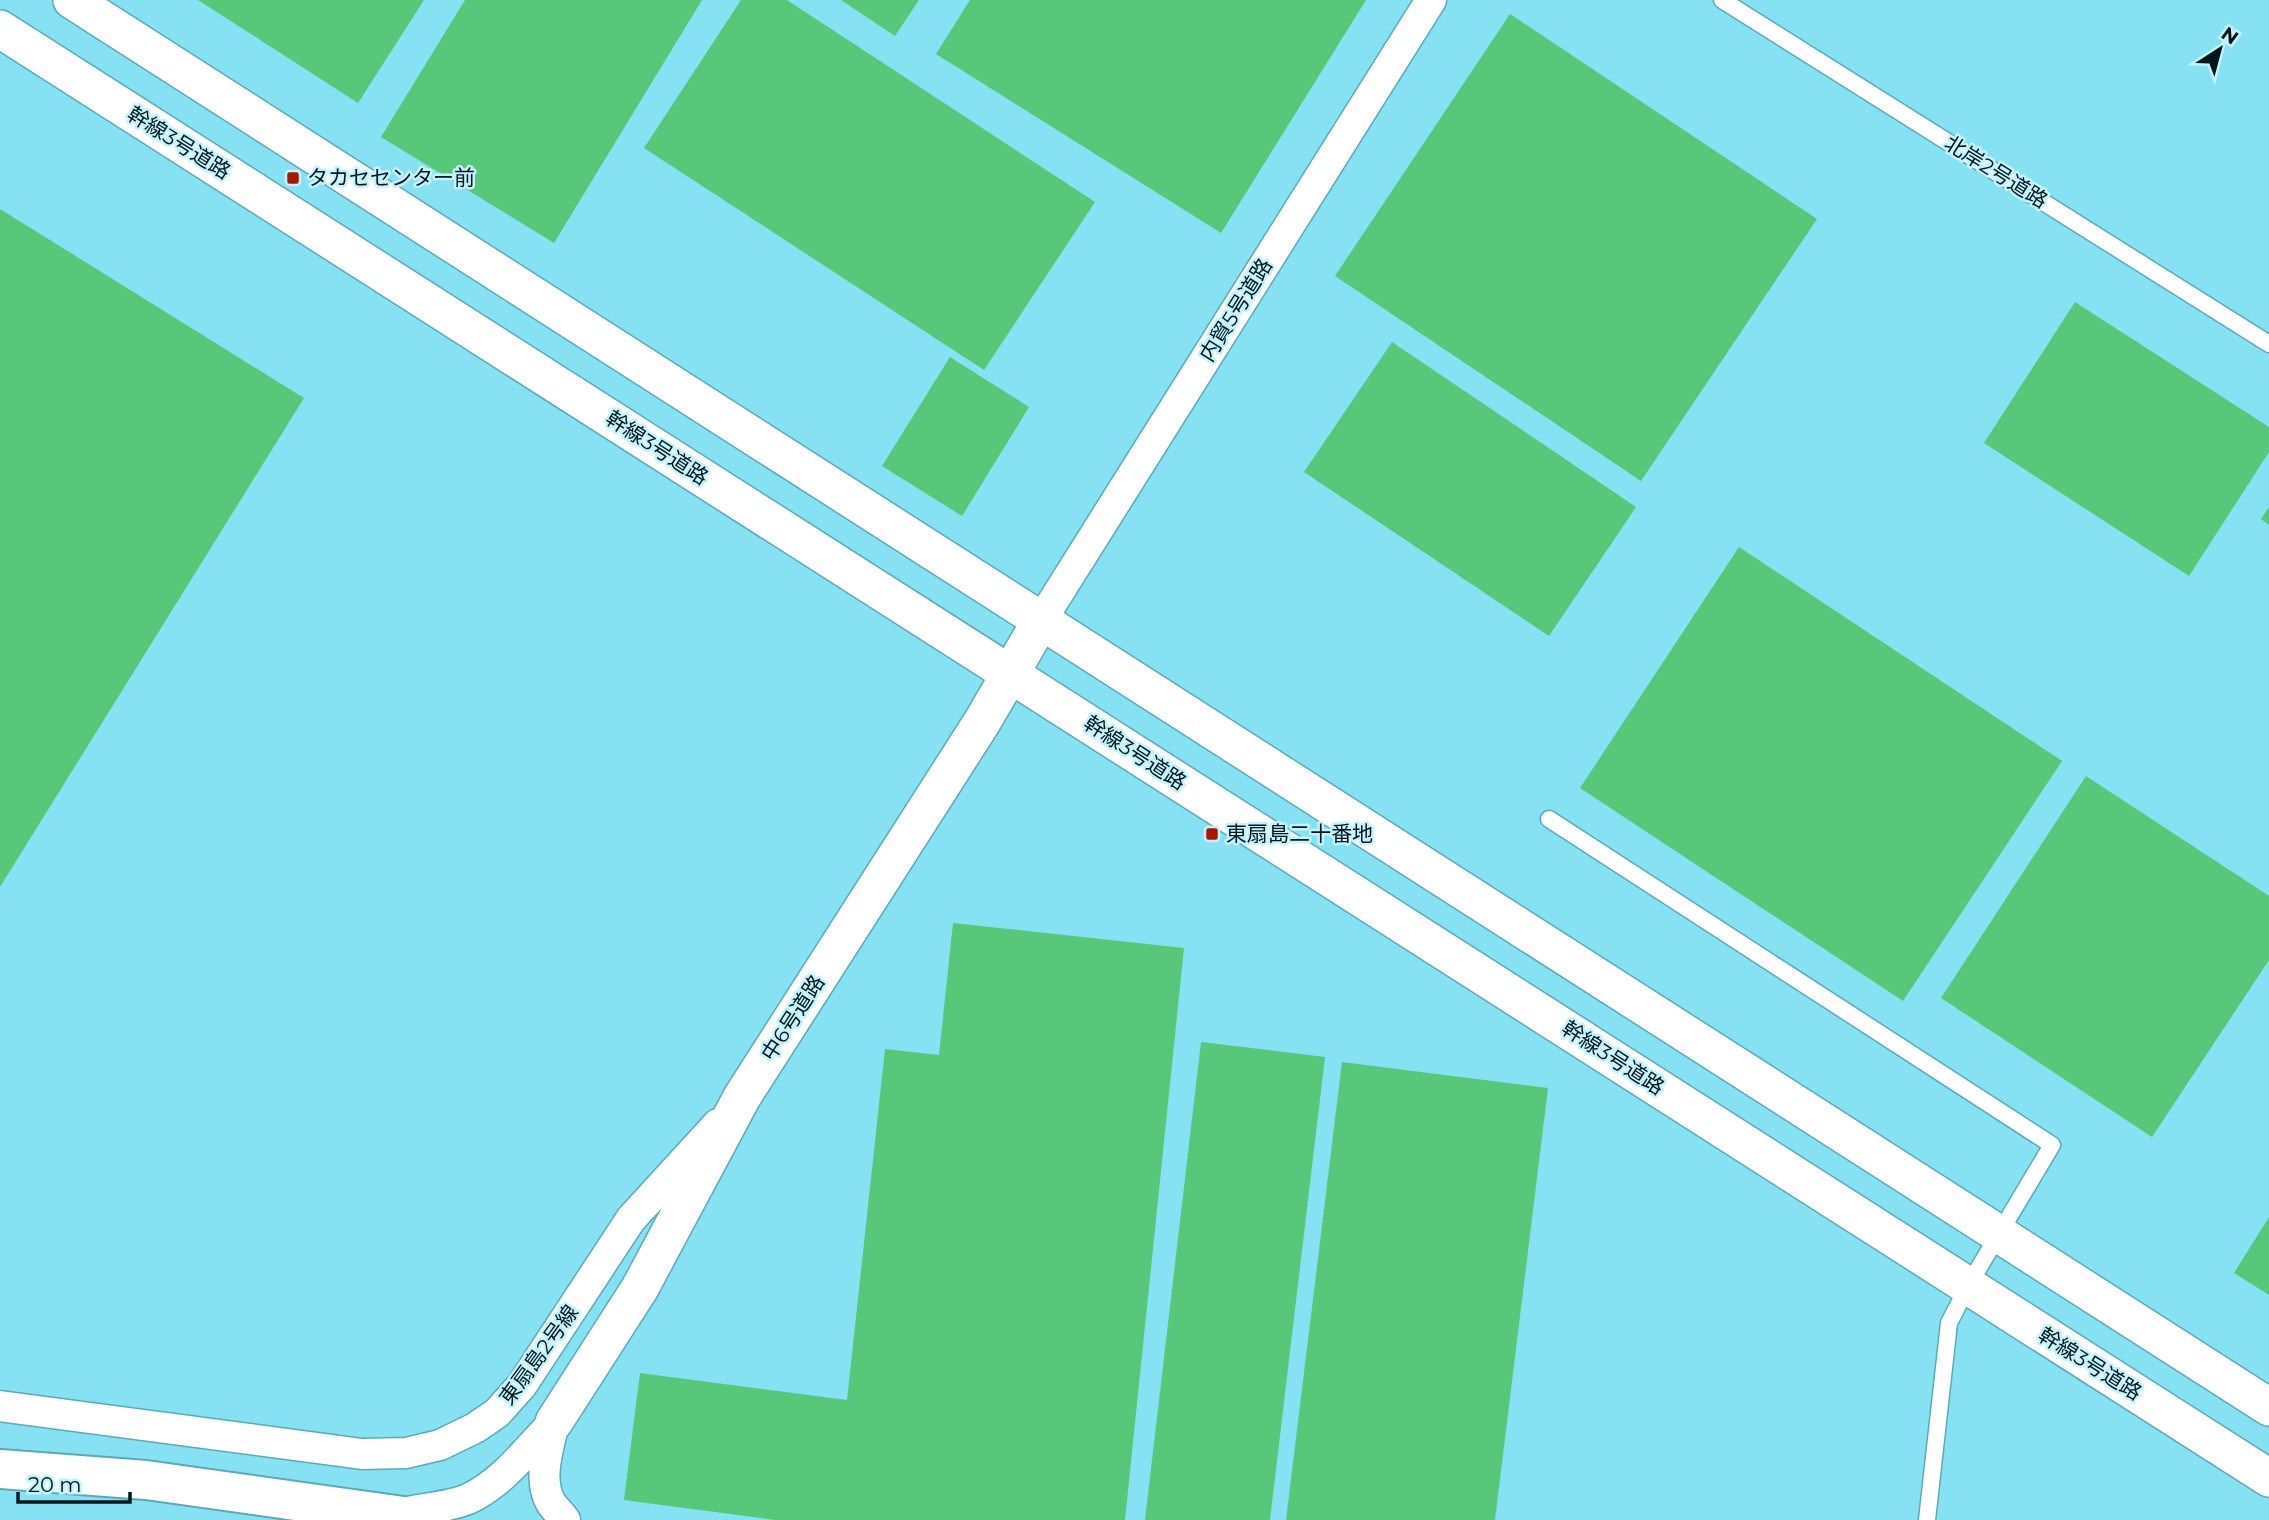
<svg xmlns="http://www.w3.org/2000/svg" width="2269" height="1520" viewBox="0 0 2269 1520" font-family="Montserrat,'Noto Sans JP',sans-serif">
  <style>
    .built { fill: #86e1f2 }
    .building { fill: #57c879 }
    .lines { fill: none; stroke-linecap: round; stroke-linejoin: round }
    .service-casing { stroke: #5baab9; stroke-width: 19 }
    .minor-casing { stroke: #5baab9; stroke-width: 33 }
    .tertiary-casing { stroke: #5baab9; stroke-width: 40 }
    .trunk-casing { stroke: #5baab9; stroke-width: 42 }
    .service { stroke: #fff; stroke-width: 16 }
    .minor { stroke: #fff; stroke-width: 30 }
    .tertiary { stroke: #fff; stroke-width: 37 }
    .trunk { stroke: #fff; stroke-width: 38 }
    .poi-dot { fill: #a81703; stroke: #c5f3fc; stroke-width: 2.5 }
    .labels { text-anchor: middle; stroke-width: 5; stroke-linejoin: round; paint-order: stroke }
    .street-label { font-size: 21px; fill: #01171c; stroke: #c5f3fc }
    .poi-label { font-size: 21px; fill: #01171c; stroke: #c5f3fc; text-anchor: start }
  </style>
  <rect width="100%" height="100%" fill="#9cebfa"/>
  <rect class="built" x="0" y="0" width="2269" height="1520"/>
  <g class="building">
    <polygon points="198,0 424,0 358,103"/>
    <polygon points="465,0 702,0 554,243 381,137"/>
    <polygon points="741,0 787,0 1095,202 984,370 644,148"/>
    <polygon points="841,0 919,0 895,36"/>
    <polygon points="970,0 1366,0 1221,233 936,54"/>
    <polygon points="1510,14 1817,219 1641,481 1335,276"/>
    <polygon points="0,209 304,398 0,887"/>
    <polygon points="2075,302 2269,427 2269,452 2189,576 1984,443"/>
    <polygon points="1392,342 1636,507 1549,636 1304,472"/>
    <polygon points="950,357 1029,407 962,516 882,466"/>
    <polygon points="2269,507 2269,525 2261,519"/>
    <polygon points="1739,547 2062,761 1903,1001 1580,788"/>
    <polygon points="2086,776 2269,896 2269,960 2152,1137 1941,998"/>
    <polygon points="953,923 1184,948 1125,1520 775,1520 624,1500 640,1373 847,1400 885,1049 939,1055"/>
    <polygon points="1201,1042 1325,1057 1270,1520 1145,1520"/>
    <polygon points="1342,1062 1548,1088 1495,1520 1286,1520"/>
    <polygon points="2269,1217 2269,1295 2234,1273"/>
  </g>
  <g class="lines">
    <g class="service-casing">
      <g id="service">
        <polyline points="1722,0 2269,344"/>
        <polyline points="1549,819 2052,1145 1968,1286 1949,1323 1927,1520"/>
      </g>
    </g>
    <g class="minor-casing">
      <g id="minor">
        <polyline points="1042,619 1431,0"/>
        <polyline points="0,1406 362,1454 406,1453 440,1445 475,1428 497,1413 522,1385 631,1219 718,1124"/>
        <path d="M554 1422C549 1447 537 1479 551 1503 555 1509 561 1514 565 1520"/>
        <path d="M403 1513C424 1508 449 1507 468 1499 503 1483 528 1448 554 1422"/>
      </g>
    </g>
    <g class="tertiary-casing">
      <g id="tertiary">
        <polyline points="72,0 2269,1407"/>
        <polyline points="0,29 2269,1478"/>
        <polyline points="554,1422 640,1288 742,1097 982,722 1042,619"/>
      </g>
    </g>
    <g class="trunk-casing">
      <polyline id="trunk" points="0,1469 146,1480 432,1520"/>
    </g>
    <use href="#service" class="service"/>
    <use href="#minor" class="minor"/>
    <use href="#tertiary" class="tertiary"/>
    <use href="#trunk" class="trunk"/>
  </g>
  <g class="poi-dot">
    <rect x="286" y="171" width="14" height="14" rx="3.5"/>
    <rect x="1205" y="827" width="14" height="14" rx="3.5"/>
  </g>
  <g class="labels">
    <g class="street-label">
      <text transform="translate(179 143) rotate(32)" y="7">幹線3号道路</text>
      <text transform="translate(1996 172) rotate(32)" y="7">北岸2号道路</text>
      <text transform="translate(1236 310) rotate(-58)" y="7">内貿5号道路</text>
      <text transform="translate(657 448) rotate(33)" y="7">幹線3号道路</text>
      <text transform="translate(1135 753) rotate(33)" y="7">幹線3号道路</text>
      <text transform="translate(793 1018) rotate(-57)" y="7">中6号道路</text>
      <text transform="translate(1613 1058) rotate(33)" y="7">幹線3号道路</text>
      <text transform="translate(539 1355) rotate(-54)" y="7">東扇島2号線</text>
      <text transform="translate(2090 1364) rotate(32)" y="7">幹線3号道路</text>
    </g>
    <g class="poi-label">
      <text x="307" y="185">タカセセンター前</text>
      <text x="1226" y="841">東扇島二十番地</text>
    </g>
  </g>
  <g transform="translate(2220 49) rotate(36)" stroke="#c5f3fc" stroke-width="5" paint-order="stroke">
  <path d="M0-5L12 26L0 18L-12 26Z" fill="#01171c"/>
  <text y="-10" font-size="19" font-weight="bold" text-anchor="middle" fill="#01171c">N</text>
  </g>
  <path d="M18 1492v10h112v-10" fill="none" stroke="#01171c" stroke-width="3.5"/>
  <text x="28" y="1492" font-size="21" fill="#01171c" stroke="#c5f3fc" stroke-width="5" paint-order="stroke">20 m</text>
</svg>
